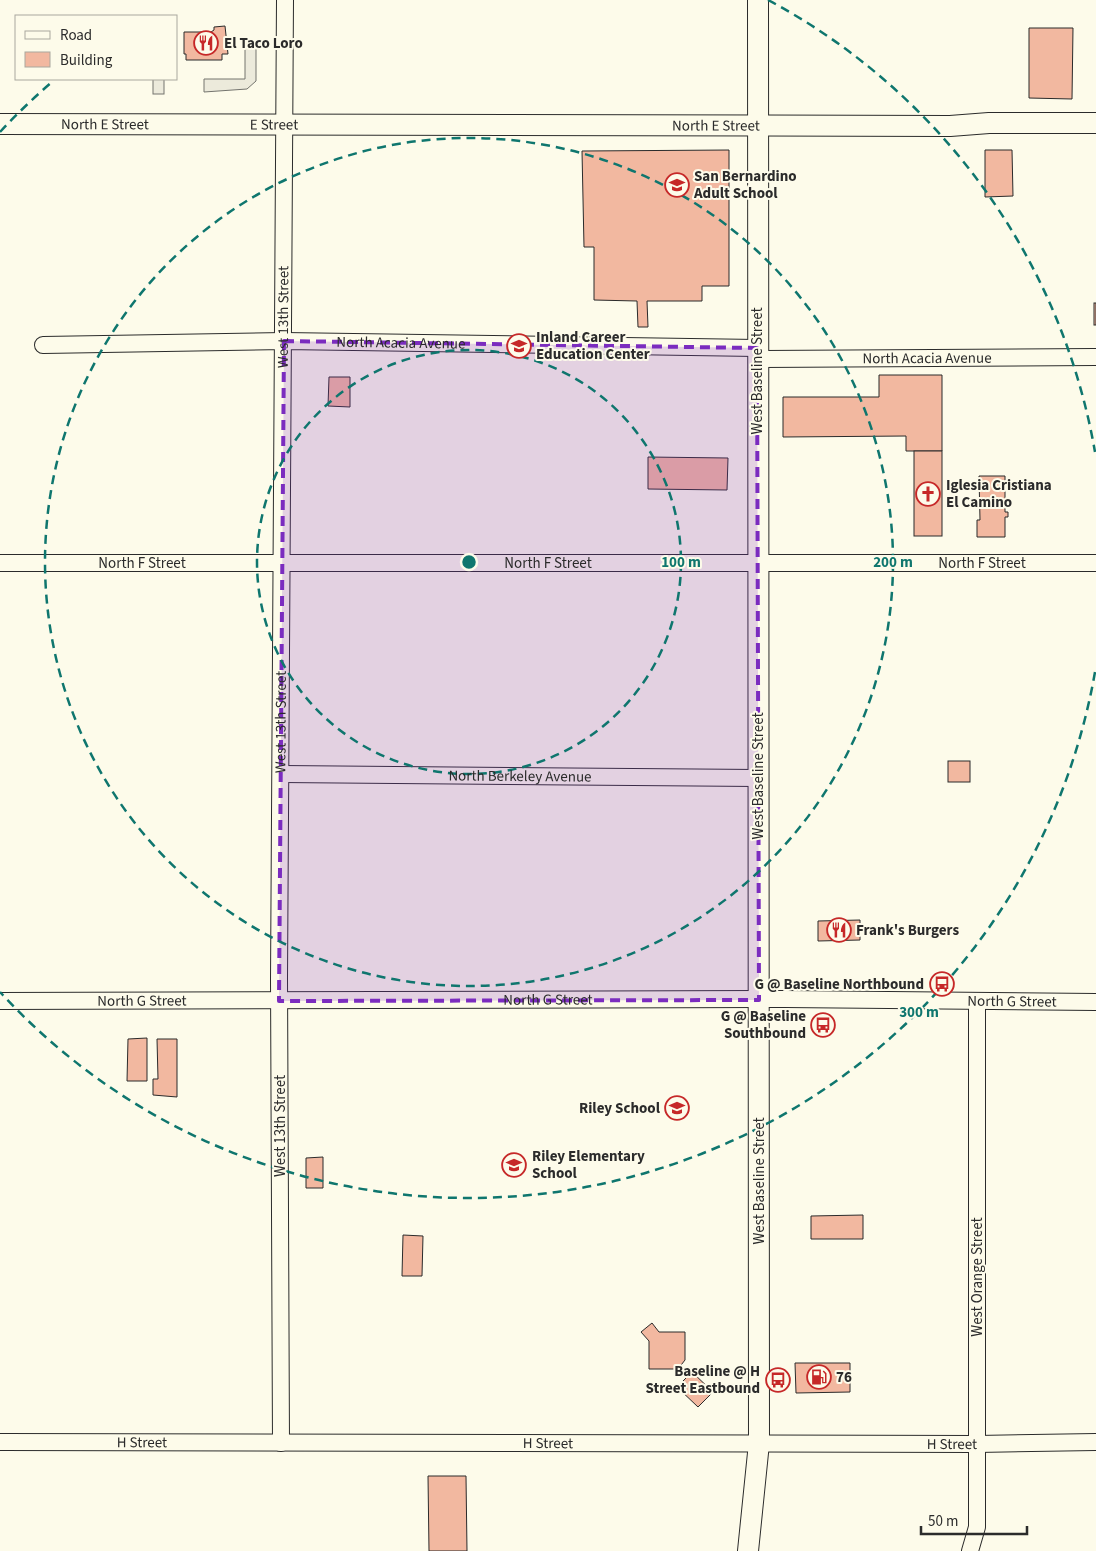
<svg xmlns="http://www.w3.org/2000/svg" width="1096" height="1551" viewBox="0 0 1096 1551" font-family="'Source Sans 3',sans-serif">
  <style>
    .parking { fill: #eceadb; stroke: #74746e }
    .building { fill: #f2b8a0; stroke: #2b2b2b }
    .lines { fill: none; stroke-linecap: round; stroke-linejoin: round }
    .minor-casing { stroke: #2b2b2b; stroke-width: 18 }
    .major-casing { stroke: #2b2b2b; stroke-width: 22 }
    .minor { stroke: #fdfbea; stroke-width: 16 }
    .major { stroke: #fdfbea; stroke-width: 20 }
    .marked { fill: #7b2cbf; fill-opacity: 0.2; stroke: #7b2cbf; stroke-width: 4; stroke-dasharray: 10 6; stroke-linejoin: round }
    .ring { fill: none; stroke: #0f766e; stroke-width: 2.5; stroke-dasharray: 9 6 }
    .labels { text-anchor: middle; stroke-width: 4; stroke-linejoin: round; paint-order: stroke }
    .poi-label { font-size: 15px; font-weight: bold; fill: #2b2b2b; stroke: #fdfbea; text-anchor: start }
    .street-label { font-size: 15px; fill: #2b2b2b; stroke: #fdfbea }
    .centre { fill: #0f766e; stroke: #fdfbea; stroke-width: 2.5 }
    .ring-label { font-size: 15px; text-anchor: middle; font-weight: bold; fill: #0f766e; stroke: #fdfbea; stroke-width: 4; stroke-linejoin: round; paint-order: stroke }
  </style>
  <rect width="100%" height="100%" fill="#fdfbea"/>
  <g class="parking">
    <polygon points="245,44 256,44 256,81 247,89 204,92 204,79 245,79"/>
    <rect x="153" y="79" width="11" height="15"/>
  </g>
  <g class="building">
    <polygon points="225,26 228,54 222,54 222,60 186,60 186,54 184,54 184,32 211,32 214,30 214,27"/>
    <polygon points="1029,28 1073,28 1072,99 1029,98"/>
    <polygon points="729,150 729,286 702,286 702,301 647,301 648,327 638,327 637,301 594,300 594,247 584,247 582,151"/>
    <polygon points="985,150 1012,150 1013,196 985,197"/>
    <rect x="1094" y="303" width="2" height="22"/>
    <polygon points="879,375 942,375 942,451 906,451 906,436 783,437 783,397 879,397"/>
    <polygon points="329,377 350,377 350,407 328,406"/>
    <rect x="914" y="451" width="28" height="85"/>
    <polygon points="648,457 728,458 727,490 648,489"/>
    <polygon points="979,476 1005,476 1005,512 1008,512 1008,517 1005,517 1005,537 977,537 977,520 980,520"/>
    <rect x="948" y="761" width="22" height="21"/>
    <polygon points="860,920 860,940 818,941 818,921"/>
    <polygon points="147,1038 147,1081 127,1081 128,1039"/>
    <polygon points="157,1039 177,1039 177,1097 153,1095 153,1079 158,1079"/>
    <polygon points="323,1157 323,1188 306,1188 306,1158"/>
    <polygon points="863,1215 863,1239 811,1239 811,1216"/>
    <polygon points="403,1235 423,1236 422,1276 402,1276"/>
    <polygon points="652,1323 659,1332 685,1332 685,1360 678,1369 649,1369 649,1341 641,1332"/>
    <polygon points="795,1363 850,1363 850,1392 796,1393"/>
    <polygon points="692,1372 713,1392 698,1407 677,1387"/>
    <polygon points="428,1476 466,1476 467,1551 429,1551"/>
  </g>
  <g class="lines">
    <g class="minor-casing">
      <g id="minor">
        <path id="s1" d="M43 345 284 341 757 348"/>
        <path id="s2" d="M757 359 1096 357"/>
        <path id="s3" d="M0 563H1096"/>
        <path id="s4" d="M281 774 758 778"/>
        <path id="s5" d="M0 1001 785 999 1096 1002"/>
        <path id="s6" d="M0 1442 977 1444 1096 1442"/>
        <path id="s7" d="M281 1443 279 979 285 0"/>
        <polyline points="970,1551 977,1527 977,1001"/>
      </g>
    </g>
    <g class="major-casing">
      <g id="major">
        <path id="s8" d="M0 124 950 126 989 123H1096"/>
        <polyline points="748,1551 759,1443 758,0"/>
      </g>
    </g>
    <use href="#minor" class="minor"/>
    <use href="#major" class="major"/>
  </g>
  <path class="marked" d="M284 341 757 348 759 1000 279 1001Z"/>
  <g class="ring">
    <circle cx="469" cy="562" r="212"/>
    <circle cx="469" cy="562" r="424"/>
    <path d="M1095 672A636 636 0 0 1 0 992M0 132A636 636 0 0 1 52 82M768 0A636 636 0 0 1 1095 452"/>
  </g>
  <defs>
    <g id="restaurant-ring" transform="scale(1.25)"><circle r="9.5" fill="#fdfbea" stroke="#c62828" stroke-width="1.5"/><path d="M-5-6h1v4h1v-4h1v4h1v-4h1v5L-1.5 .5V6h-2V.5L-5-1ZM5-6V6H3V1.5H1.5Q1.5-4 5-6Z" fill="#c62828"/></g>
    <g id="school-ring" transform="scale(1.25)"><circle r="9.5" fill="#fdfbea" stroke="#c62828" stroke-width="1.5"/><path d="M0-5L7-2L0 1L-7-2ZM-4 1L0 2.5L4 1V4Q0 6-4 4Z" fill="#c62828"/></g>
    <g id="church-ring" transform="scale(1.25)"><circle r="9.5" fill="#fdfbea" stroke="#c62828" stroke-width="1.5"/><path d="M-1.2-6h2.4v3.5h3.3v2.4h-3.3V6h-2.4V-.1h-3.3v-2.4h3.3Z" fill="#c62828"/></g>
    <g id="bus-ring" transform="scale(1.25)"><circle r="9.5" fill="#fdfbea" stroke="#c62828" stroke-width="1.5"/><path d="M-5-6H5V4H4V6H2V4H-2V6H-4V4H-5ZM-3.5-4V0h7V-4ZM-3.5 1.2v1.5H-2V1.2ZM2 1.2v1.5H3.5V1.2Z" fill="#c62828"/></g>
    <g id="fuel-ring" transform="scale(1.25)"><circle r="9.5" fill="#fdfbea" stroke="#c62828" stroke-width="1.5"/><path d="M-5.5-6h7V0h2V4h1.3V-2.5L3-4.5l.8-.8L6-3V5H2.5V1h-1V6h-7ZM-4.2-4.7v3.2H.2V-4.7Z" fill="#c62828"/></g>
  </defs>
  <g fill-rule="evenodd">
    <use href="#restaurant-ring" x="206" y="43"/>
    <use href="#school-ring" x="677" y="185"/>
    <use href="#school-ring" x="519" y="346"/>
    <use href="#church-ring" x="928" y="494"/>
    <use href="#restaurant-ring" x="839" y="930"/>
    <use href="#bus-ring" x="942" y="984"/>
    <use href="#bus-ring" x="823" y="1025"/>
    <use href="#school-ring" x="677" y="1108"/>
    <use href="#school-ring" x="514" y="1165"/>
    <use href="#fuel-ring" x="819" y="1377"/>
    <use href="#bus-ring" x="778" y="1380"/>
  </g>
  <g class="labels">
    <g class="poi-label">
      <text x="224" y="48">El Taco Loro</text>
      <text x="694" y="181">San Bernardino<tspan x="694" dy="17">Adult School</tspan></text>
      <text x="536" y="342">Inland Career<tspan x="536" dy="17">Education Center</tspan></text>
      <text x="946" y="490">Iglesia Cristiana<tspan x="946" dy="17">El Camino</tspan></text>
      <text x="856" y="935">Frank's Burgers</text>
      <text x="924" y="989" text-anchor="end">G @ Baseline Northbound</text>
      <text x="806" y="1021" text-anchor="end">G @ Baseline<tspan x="806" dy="17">Southbound</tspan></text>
      <text x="660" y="1113" text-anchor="end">Riley School</text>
      <text x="532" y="1161">Riley Elementary<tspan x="532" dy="17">School</tspan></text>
      <text x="760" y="1376" text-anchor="end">Baseline @ H<tspan x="760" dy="17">Street Eastbound</tspan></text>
      <text x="836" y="1382">76</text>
    </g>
    <g class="street-label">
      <text dy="5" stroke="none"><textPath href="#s8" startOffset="105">North E Street</textPath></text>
      <text dy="5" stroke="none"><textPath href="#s8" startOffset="274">E Street</textPath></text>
      <text dy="5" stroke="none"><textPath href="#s8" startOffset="716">North E Street</textPath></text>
      <text dy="5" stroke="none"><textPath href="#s7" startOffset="1126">West 13th Street</textPath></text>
      <text dy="5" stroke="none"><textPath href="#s1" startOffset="358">North Acacia Avenue</textPath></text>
      <text dy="5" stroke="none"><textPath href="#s2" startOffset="170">North Acacia Avenue</textPath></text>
      <text transform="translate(757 371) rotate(-90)" y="5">West Baseline Street</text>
      <text dy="5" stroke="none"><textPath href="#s3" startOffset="142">North F Street</textPath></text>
      <text dy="5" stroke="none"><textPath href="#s3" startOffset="982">North F Street</textPath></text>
      <text dy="5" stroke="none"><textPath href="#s3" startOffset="548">North F Street</textPath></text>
      <text dy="5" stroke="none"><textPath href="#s7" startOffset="721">West 13th Street</textPath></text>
      <text dy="5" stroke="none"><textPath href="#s4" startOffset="239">North Berkeley Avenue</textPath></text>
      <text transform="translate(758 776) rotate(-90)" y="5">West Baseline Street</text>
      <text dy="5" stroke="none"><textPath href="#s5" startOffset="142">North G Street</textPath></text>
      <text dy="5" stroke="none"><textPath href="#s5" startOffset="548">North G Street</textPath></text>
      <text dy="5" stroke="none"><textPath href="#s5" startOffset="1012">North G Street</textPath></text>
      <text transform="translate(280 1126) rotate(-90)" y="5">West 13th Street</text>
      <text transform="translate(759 1181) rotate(-90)" y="5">West Baseline Street</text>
      <text transform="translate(977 1277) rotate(-90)" y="5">West Orange Street</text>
      <text dy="5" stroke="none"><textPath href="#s6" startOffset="142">H Street</textPath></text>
      <text dy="5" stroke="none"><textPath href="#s6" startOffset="548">H Street</textPath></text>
      <text dy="5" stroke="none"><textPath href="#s6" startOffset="952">H Street</textPath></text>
    </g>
  </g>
  <circle cx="469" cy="562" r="8" class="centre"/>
  <g class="ring-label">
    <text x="681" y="567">100 m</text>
    <text x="893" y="567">200 m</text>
    <text x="919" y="1017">300 m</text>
  </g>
  <rect x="15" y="15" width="162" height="65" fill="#fdfbea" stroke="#a9a89e"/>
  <rect x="25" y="31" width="25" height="8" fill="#fdfbea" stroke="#a9a89e"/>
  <text x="60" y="40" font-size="15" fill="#2b2b2b">Road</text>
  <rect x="25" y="52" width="25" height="15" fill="#f2b8a0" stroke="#a9a89e"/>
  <text x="60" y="65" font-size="15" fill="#2b2b2b">Building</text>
  <path d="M921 1526v8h106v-8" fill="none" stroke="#2b2b2b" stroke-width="2.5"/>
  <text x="928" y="1526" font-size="15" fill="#2b2b2b" stroke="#fdfbea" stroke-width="4" paint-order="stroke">50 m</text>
</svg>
